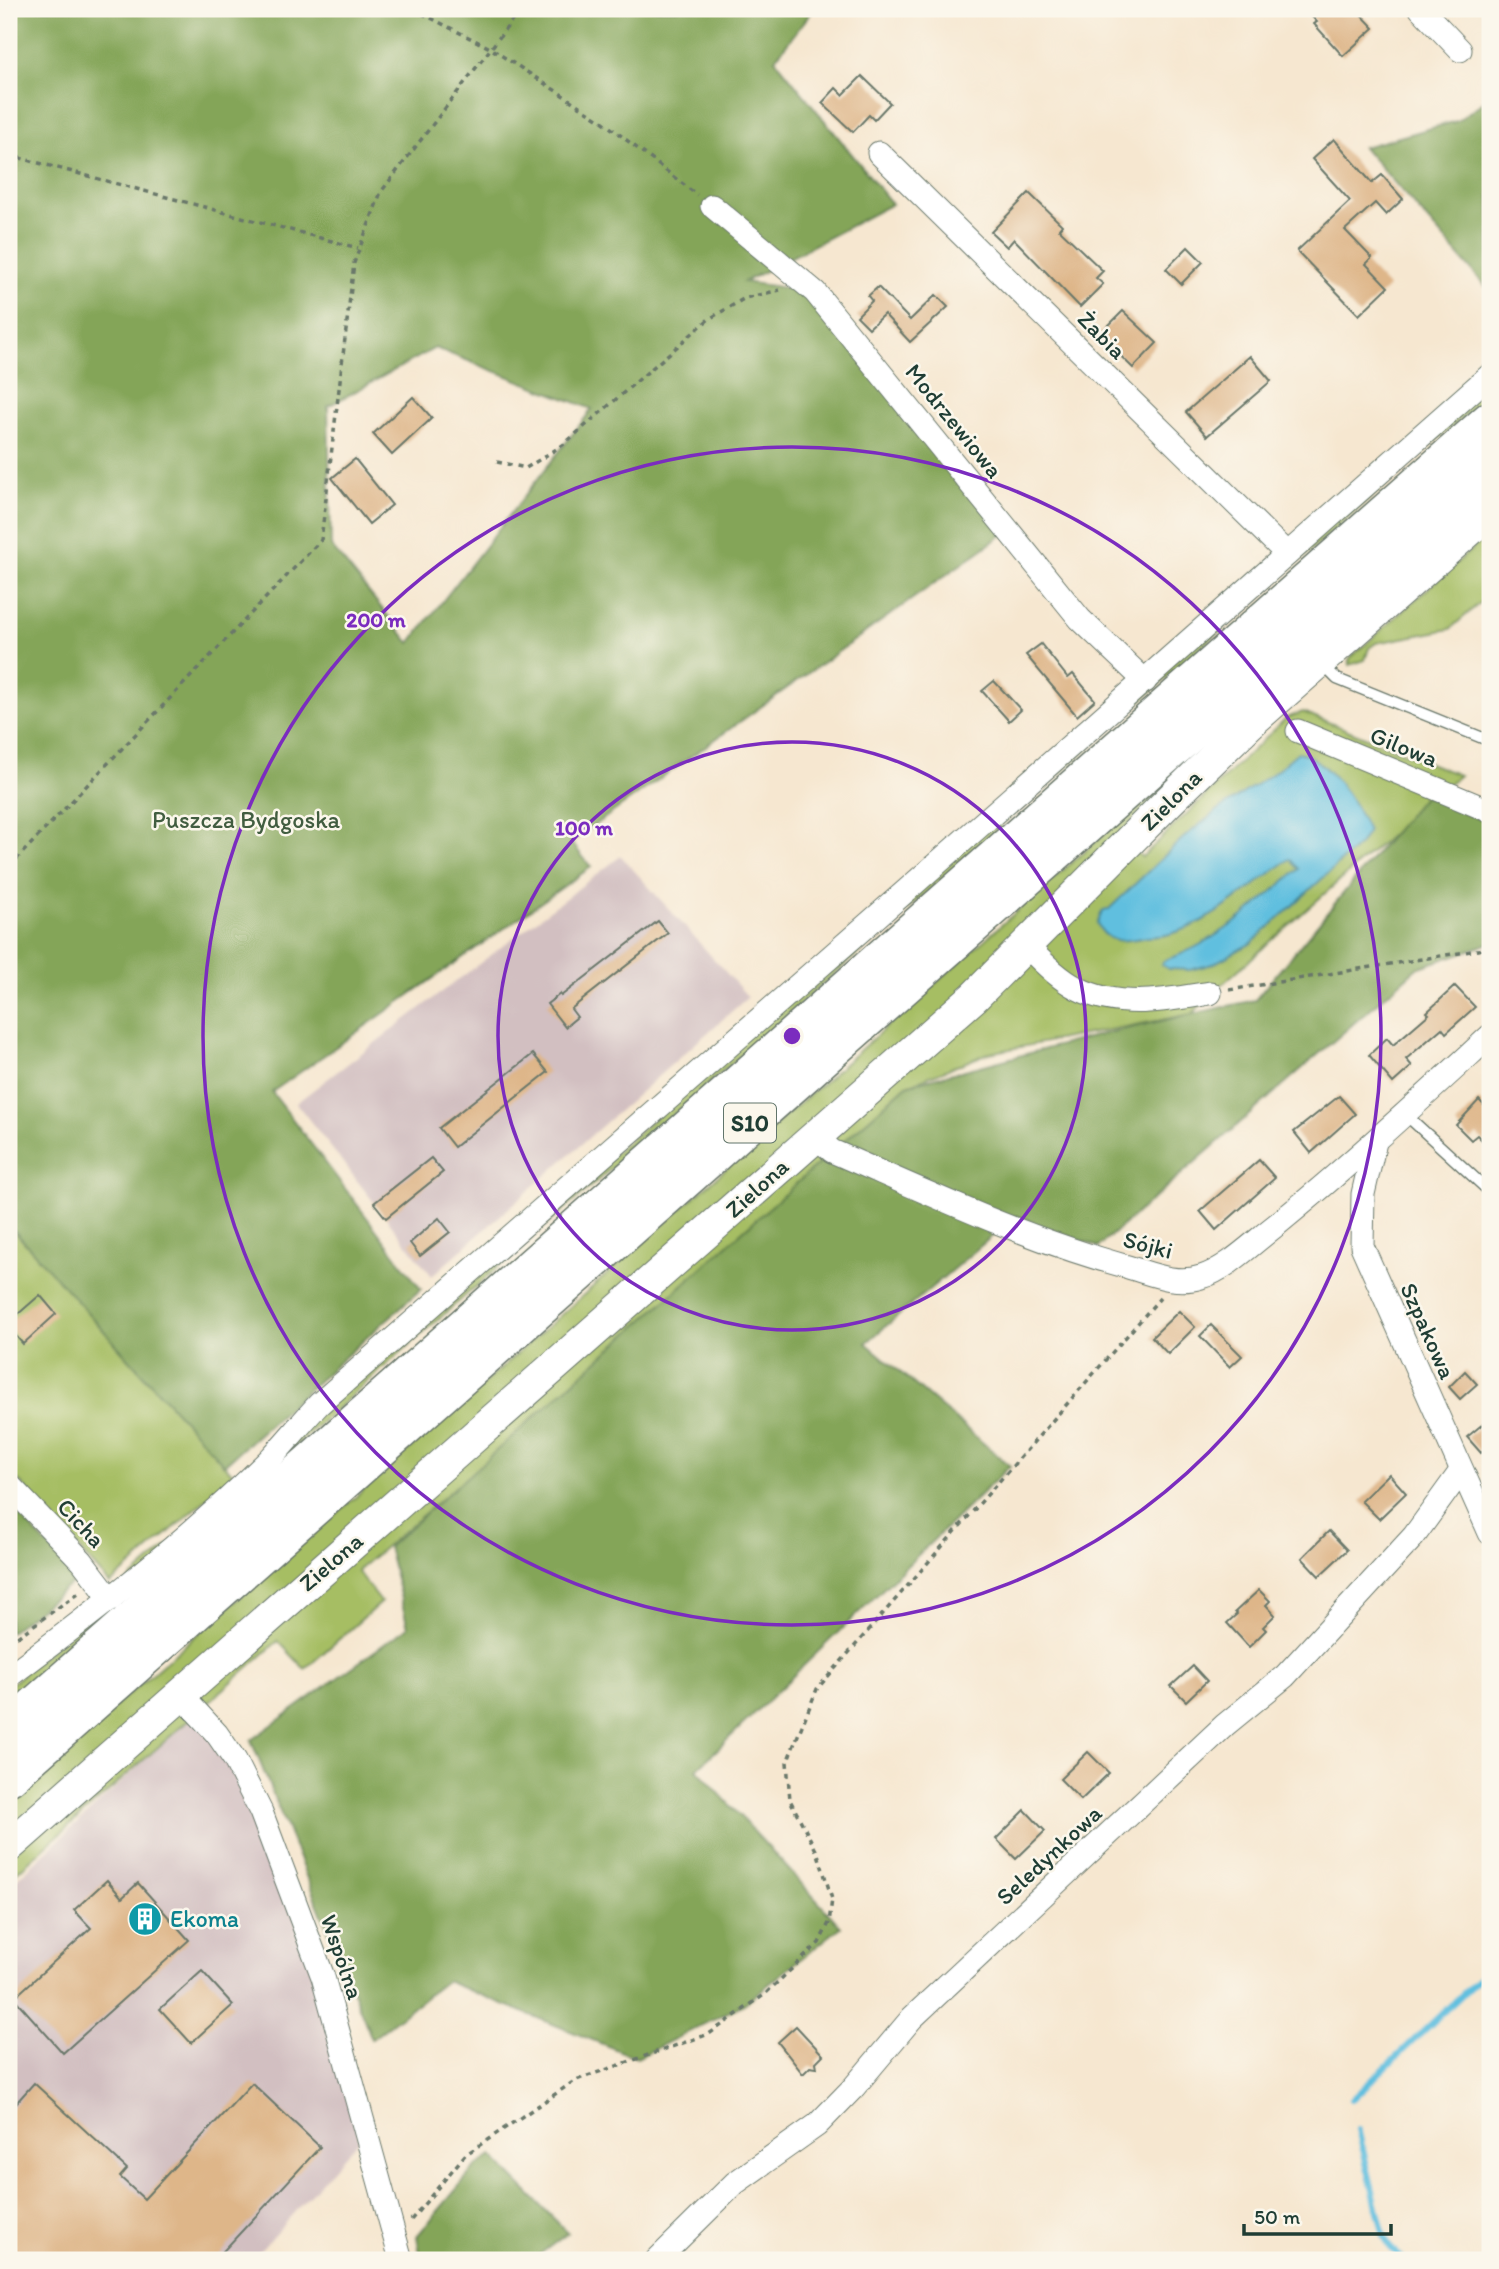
<svg xmlns="http://www.w3.org/2000/svg" width="1499" height="2269" viewBox="0 0 1499 2269" font-family="Itim,sans-serif">
  <style>
    .industrial { fill: #d2bfc1 }
    .green { fill: #a6be63; stroke: #627e4c; stroke-width: 2 }
    .forest { fill: #84a559; stroke: #527146; stroke-width: 2; fill-rule: evenodd }
    .water { fill: #61bfdf; stroke: #407e8a; stroke-width: 2 }
    .lines { fill: none; stroke-linecap: round; stroke-linejoin: round }
    .stream { stroke: #61bfdf; stroke-width: 6 }
    .building { fill: #deb689 }
    .lane-casing { stroke: #6a786b; stroke-width: 13 }
    .street-casing { stroke: #6a786b; stroke-width: 25 }
    .secondary-casing { stroke: #6a786b; stroke-width: 34 }
    .highway-casing { stroke: #6a786b; stroke-width: 41 }
    .path { stroke: #6a786b; stroke-width: 3.5; stroke-dasharray: 5 5; stroke-linecap: butt }
    .lane { stroke: #fff; stroke-width: 10 }
    .street { stroke: #fff; stroke-width: 23 }
    .secondary { stroke: #fff; stroke-width: 32 }
    .highway { stroke: #fff; stroke-width: 38 }
    .ring { fill: none; stroke: #7b2cbf; stroke-width: 3.5 }
    .labels { text-anchor: middle; stroke-width: 5; stroke-linejoin: round; paint-order: stroke }
    .shield { fill: #fbf7ec; stroke: #61756b; stroke-width: 2 }
    .shield-label { font-size: 23px; font-weight: bold; fill: #1f3d34 }
    .street-label { font-size: 24px; fill: #1f3d34; stroke: #fbf7ec }
    .park-label { font-size: 24px; fill: #415d40; stroke: #fbf7ec }
    .culture-label { font-size: 24px; fill: #0d838f; stroke: #fbf7ec; text-anchor: start }
    .centre { fill: #7b2cbf; stroke: #fbf7ec; stroke-width: 3.5 }
    .ring-label { font-size: 21px; text-anchor: middle; font-weight: bold; fill: #7b2cbf; stroke: #fbf7ec; stroke-width: 5; stroke-linejoin: round; paint-order: stroke }
  </style>
  <rect width="100%" height="100%" fill="#fbf7ec"/>
  <filter id="ink" filterUnits="userSpaceOnUse"><feTurbulence type="fractalNoise" baseFrequency=".0143" numOctaves="2"/><feDisplacementMap in="SourceGraphic" scale="14" xChannelSelector="R" yChannelSelector="G"/><feConvolveMatrix kernelMatrix="1 2 1 2 8 2 1 2 1" color-interpolation-filters="sRGB"/></filter>
  <filter id="wash" filterUnits="userSpaceOnUse"><feTurbulence type="fractalNoise" baseFrequency=".00686" numOctaves="4" result="noise"/><feDisplacementMap in="SourceGraphic" scale="28" xChannelSelector="R" yChannelSelector="G"/><feGaussianBlur stdDeviation="1.57" result="paint"/><feColorMatrix in="noise" values="0 0 0 0 0 0 0 0 0 0 0 0 0 0 0 0 0 1.4 0 .05"/><feComposite in="paint" operator="in"/></filter>
  <g filter="url(#wash)">
    <rect width="100%" height="100%" fill="#f6e7d0"/>
    <g class="industrial">
      <polygon points="621,856 748,997 432,1276 296,1103"/>
      <polygon points="197,1712 217,1734 323,1977 359,2139 252,2260 9,2260 9,1886"/>
    </g>
    <g class="green">
      <polygon points="1490,383 1490,393 1253,601 872,941 426,1330 9,1699 9,1686"/>
      <polygon points="1490,533 1490,594 1450,629 1376,643 1369,648 1365,660 1350,665 1349,659"/>
      <polygon points="1303,712 1459,775 1220,986 1192,1014 989,1053 907,1085 472,1473 357,1571 381,1602 305,1669 278,1641 9,1879 9,1798 352,1500 1070,864 1231,724 1116,837 1142,857 1286,718"/>
      <polygon points="9,1225 234,1475 110,1584 9,1470"/>
    </g>
    <g class="forest">
      <path d="M9 9H814L775 59 892 204 744 282 815 292 1009 530 571 842 591 867 272 1092 421 1289 224 1465 9 1225ZM435 348 592 409 410 643 331 546 328 406Z"/>
      <polygon points="1490,97 1490,291 1363,147 1457,121"/>
      <polygon points="1424,796 1490,823 1490,943 1417,968 1098,1247 1016,1216 866,1343 1010,1466 697,1769 841,1927 744,2004 637,2058 446,1981 372,2039 251,1740 408,1627 388,1547 907,1085 1103,1034 1255,1000"/>
      <polygon points="9,1505 79,1578 9,1633"/>
      <polygon points="492,2156 568,2233 532,2260 421,2260 417,2236 476,2166"/>
    </g>
    <path class="water" d="M1298 752C1328 759 1356 804 1368 831L1359 845 1252 943 1213 964 1190 970 1169 969 1161 965 1165 960C1218 943 1257 904 1299 869L1290 859C1256 882 1210 925 1170 934 1161 937 1151 936 1142 938 1122 942 1106 944 1097 923L1102 912 1109 909 1182 839 1218 810 1272 774Z"/>
    <g class="lines">
      <g class="stream">
        <polyline points="1351,2100 1490,1968"/>
        <polyline points="1358,2129 1384,2236 1390,2247 1403,2260"/>
      </g>
    </g>
    <g id="blocks">
      <g class="building">
        <polygon points="1305,9 1356,9 1374,28 1343,56 1314,24 1317,22"/>
        <polygon points="862,76 890,103 874,120 869,115 853,132 822,103 836,88 843,95"/>
        <polygon points="1334,139 1372,183 1382,175 1403,199 1386,215 1375,203 1345,230 1372,258 1366,264 1388,287 1359,315 1297,251 1350,201 1312,159"/>
        <polygon points="1029,193 1062,225 1059,229 1103,271 1096,278 1103,284 1080,307 1014,239 1007,247 991,232"/>
        <polygon points="1188,247 1203,262 1181,284 1166,269"/>
        <polygon points="878,287 910,320 936,295 948,307 910,342 884,314 869,328 857,316 872,301 868,296"/>
        <polygon points="1123,311 1157,343 1133,368 1099,335"/>
        <polygon points="1250,356 1271,381 1207,436 1186,412"/>
        <polygon points="413,397 432,418 392,455 373,434"/>
        <polygon points="355,459 392,505 369,524 332,478"/>
        <polygon points="1041,644 1068,678 1073,674 1095,700 1077,716 1026,655"/>
        <polygon points="994,681 1021,710 1009,721 982,691"/>
        <polygon points="658,921 668,933 571,1009 577,1017 565,1027 547,1004 560,994 561,996"/>
        <polygon points="1455,986 1475,1007 1446,1033 1442,1028 1406,1059 1412,1066 1393,1083 1369,1055 1387,1038 1393,1045 1429,1014 1427,1012"/>
        <polygon points="533,1054 548,1072 454,1147 439,1128"/>
        <polygon points="1339,1096 1355,1114 1311,1153 1294,1132"/>
        <polygon points="1479,1100 1490,1112 1490,1148 1477,1135 1471,1140 1456,1125"/>
        <polygon points="431,1158 443,1172 386,1218 374,1203"/>
        <polygon points="1259,1160 1275,1178 1216,1230 1200,1211"/>
        <polygon points="439,1218 450,1232 420,1256 410,1243"/>
        <polygon points="40,1295 56,1314 23,1344 9,1328 9,1322"/>
        <polygon points="1179,1311 1195,1327 1168,1354 1152,1337"/>
        <polygon points="1211,1325 1242,1356 1230,1367 1200,1336"/>
        <polygon points="1465,1371 1477,1384 1460,1399 1449,1387"/>
        <polygon points="1490,1418 1490,1445 1481,1453 1467,1437"/>
        <polygon points="1389,1474 1406,1493 1379,1519 1361,1501"/>
        <polygon points="1329,1531 1347,1550 1319,1576 1302,1558"/>
        <polygon points="1259,1590 1270,1601 1266,1605 1275,1615 1263,1627 1266,1630 1249,1647 1227,1623 1237,1614 1235,1612"/>
        <polygon points="1193,1666 1207,1681 1186,1701 1171,1686"/>
        <polygon points="1088,1752 1109,1773 1081,1800 1060,1779"/>
        <polygon points="1025,1810 1045,1831 1016,1859 996,1839"/>
        <polygon points="107,1880 122,1898 138,1883 189,1940 63,2053 14,1998 91,1928 74,1910"/>
        <polygon points="202,1971 233,2005 191,2043 160,2009"/>
        <polygon points="796,2026 823,2055 816,2062 817,2068 810,2067 803,2074 778,2042"/>
        <polygon points="34,2083 127,2169 120,2177 144,2199 252,2083 320,2147 215,2260 9,2260 9,2111"/>
      </g>
    </g>
  </g>
  <g filter="url(#ink)">
    <use href="#blocks" fill-opacity="0" stroke="#6a786b" stroke-width="2"/>
    <g class="lines">
      <g class="lane-casing">
        <g id="lane">
          <polyline points="1322,664 1337,679 1490,741"/>
          <polyline points="1405,1114 1490,1192"/>
        </g>
      </g>
      <g class="street-casing">
        <g id="street">
          <polyline points="1421,9 1460,50"/>
          <polyline points="879,153 1287,554"/>
          <polyline points="712,206 815,292 1080,619 1145,681"/>
          <polyline points="1298,731 1490,811"/>
          <path d="M1027 946C1041 961 1059 979 1077 988 1119 1010 1166 1000 1210 993"/>
          <path d="M815 1136 832 1151C929 1193 1025 1239 1128 1267 1152 1274 1176 1285 1201 1277 1226 1270 1254 1242 1275 1226 1349 1166 1419 1101 1490 1036"/>
          <polyline points="1375,1142 1363,1194 1362,1246 1490,1533"/>
          <polyline points="9,1485 82,1561 111,1599"/>
          <path d="M9 1676C99 1609 189 1539 269 1460 286 1442 302 1422 319 1404L907 890 1490 375"/>
          <polyline points="181,1695 217,1734 235,1760 261,1812 323,1977 401,2260"/>
          <polyline points="657,2260 735,2183 817,2125 854,2087 912,2018 1225,1725 1285,1676 1414,1536 1461,1471"/>
        </g>
      </g>
      <g class="secondary-casing">
        <polyline id="secondary" points="9,1846 974,997 1168,802 1252,721 1490,512"/>
      </g>
      <g class="highway-casing">
        <g id="highway">
          <polyline points="9,1729 1490,421"/>
          <polyline points="9,1776 1490,468"/>
        </g>
      </g>
      <g class="path">
        <polyline points="413,9 490,48 601,120 697,195"/>
        <polyline points="9,155 358,248"/>
        <polyline points="497,462 526,468 563,445 709,319 745,298 780,290"/>
        <polyline points="9,867 321,540 354,263 381,192 521,9"/>
        <polyline points="1229,990 1490,948"/>
        <polyline points="9,1643 81,1591"/>
        <polyline points="411,2220 465,2155 576,2080 709,2034 764,1995 819,1943 829,1923 832,1899 818,1854 790,1800 787,1762 817,1689 1160,1298"/>
      </g>
      <use href="#lane" class="lane"/>
      <use href="#street" class="street"/>
      <use href="#secondary" class="secondary"/>
      <use href="#highway" class="highway"/>
    </g>
  </g>
  <g class="ring">
    <circle cx="792" cy="1036" r="294"/>
    <circle cx="792" cy="1036" r="589"/>
  </g>
  <defs>
    <g id="building-disc" transform="scale(1.75)"><circle r="9.5" fill="#0f9aa8" stroke="#fbf7ec"/><path d="M-4-6H4V6H1V3H-1V6H-4ZM-2.5-4.3h1.7v1.8h-1.7ZM.8-4.3h1.7v1.8H.8ZM-2.5-1h1.7V.8h-1.7ZM.8-1h1.7V.8H.8Z" fill="#fff"/></g>
  </defs>
  <g fill-rule="evenodd">
    <use href="#building-disc" x="145" y="1919"/>
  </g>
  <g class="labels">
    <rect class="shield" x="724" y="1103.5" width="52" height="39" rx="5"/>
    <g class="shield-label">
      <text x="750" y="1131">S10</text>
    </g>
    <g class="street-label">
      <text transform="translate(1102 335) rotate(45)" y="8">Żabia</text>
      <text transform="translate(954 421) rotate(51)" y="8">Modrzewiowa</text>
      <text transform="translate(1404 747) rotate(22)" y="8">Gilowa</text>
      <text transform="translate(1171 800) rotate(-45)" y="8">Zielona</text>
      <text transform="translate(757 1188) rotate(-42)" y="8">Zielona</text>
      <text transform="translate(1148 1245) rotate(15)" y="8">Sójki</text>
      <text transform="translate(1428 1331) rotate(66)" y="8">Szpakowa</text>
      <text transform="translate(81 1523) rotate(47)" y="8">Cicha</text>
      <text transform="translate(331 1562) rotate(-41)" y="8">Zielona</text>
      <text transform="translate(1049 1855) rotate(-43)" y="8">Seledynkowa</text>
      <text transform="translate(342 1957) rotate(71)" y="8">Wspólna</text>
    </g>
    <g class="park-label">
      <text x="246" y="828">Puszcza Bydgoska</text>
    </g>
    <g class="culture-label">
      <text x="170" y="1927">Ekoma</text>
    </g>
  </g>
  <circle cx="792" cy="1036" r="10" class="centre"/>
  <g class="ring-label">
    <text x="376" y="627">200 m</text>
    <text x="584" y="835">100 m</text>
  </g>
  <rect width="1499" height="2269" fill="none" stroke="#fbf7ec" stroke-width="35"/>
  <path d="M1244 2224v10h147v-10" fill="none" stroke="#1f3d34" stroke-width="3.5"/>
  <text x="1254" y="2224" font-size="21" fill="#1f3d34" stroke="#fbf7ec" stroke-width="5" paint-order="stroke">50 m</text>
</svg>
